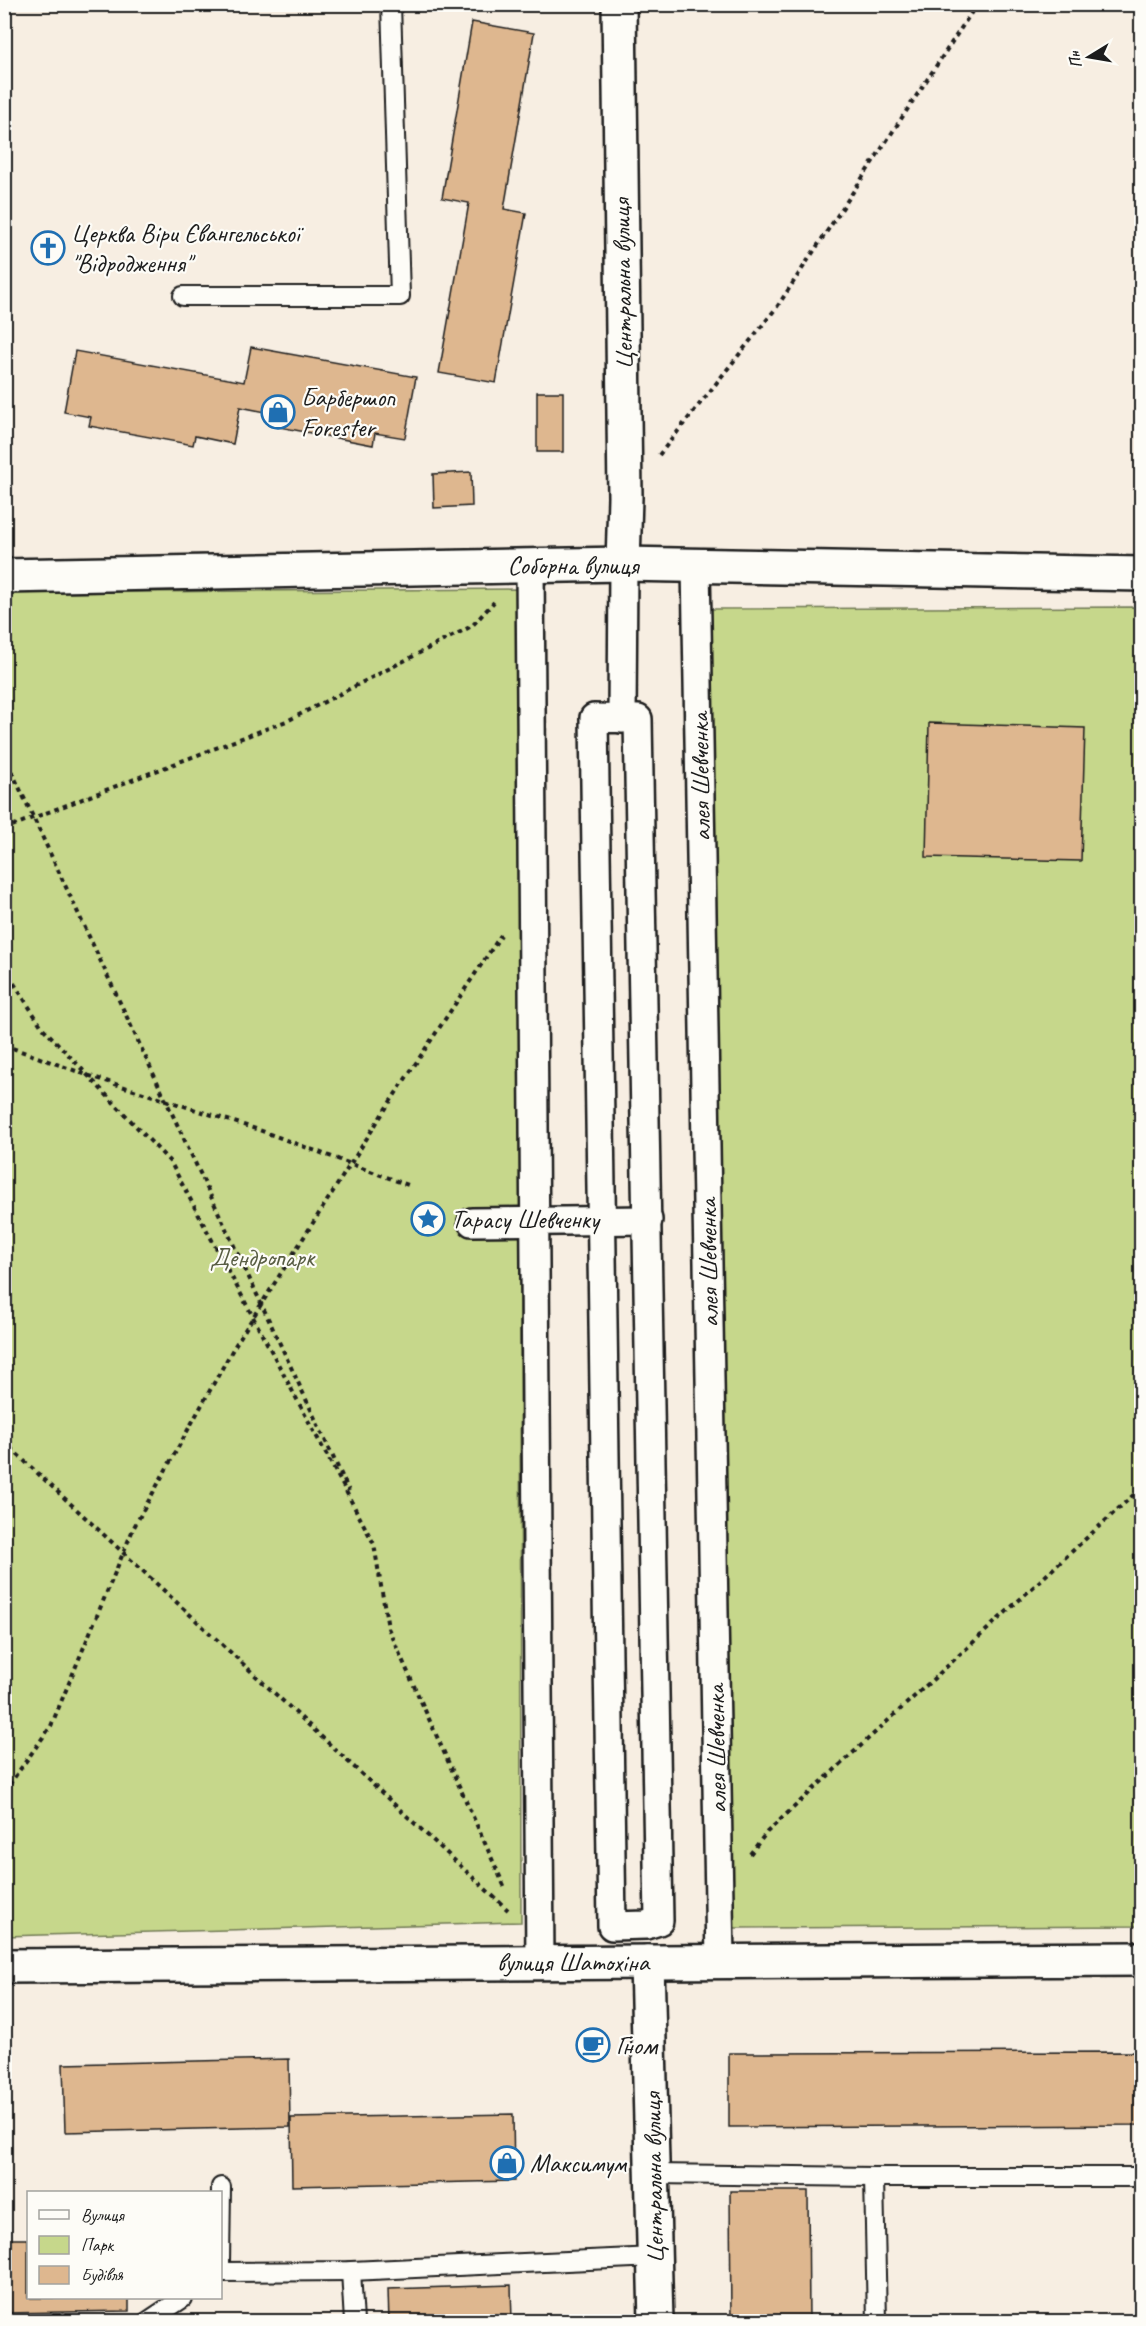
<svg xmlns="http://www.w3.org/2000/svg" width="1146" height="2326" viewBox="0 0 1146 2326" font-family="Caveat,sans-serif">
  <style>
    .green { fill: #c6d78b; stroke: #717a54; stroke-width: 1.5 }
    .building { fill: #deb78f; stroke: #1c1c1c; stroke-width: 1.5 }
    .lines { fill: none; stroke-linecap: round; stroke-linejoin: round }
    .service-casing { stroke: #1c1c1c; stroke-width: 22 }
    .pedestrian-casing { stroke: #1c1c1c; stroke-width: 32 }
    .minor-casing { stroke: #1c1c1c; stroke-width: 38 }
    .path { stroke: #1c1c1c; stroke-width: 4; stroke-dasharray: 4.5 4.5; stroke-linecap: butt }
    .service { stroke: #fdfcf7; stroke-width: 18 }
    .pedestrian { stroke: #fdfcf7; stroke-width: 27 }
    .minor { stroke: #fdfcf7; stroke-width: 33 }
    .labels { text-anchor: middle; stroke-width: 4.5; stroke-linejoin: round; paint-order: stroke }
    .poi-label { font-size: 26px; fill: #1c1c1c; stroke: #fdfcf7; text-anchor: start }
    .street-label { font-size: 26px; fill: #1c1c1c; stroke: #fdfcf7 }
    .park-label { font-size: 26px; fill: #585d43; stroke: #fdfcf7 }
  </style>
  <rect width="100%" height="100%" fill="#f7eee2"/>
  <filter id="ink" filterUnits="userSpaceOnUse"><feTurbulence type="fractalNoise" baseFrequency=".0167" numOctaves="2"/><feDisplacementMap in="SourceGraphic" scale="12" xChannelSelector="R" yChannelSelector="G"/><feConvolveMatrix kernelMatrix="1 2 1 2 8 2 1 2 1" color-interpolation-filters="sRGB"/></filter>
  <g filter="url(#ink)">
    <g class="green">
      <polygon points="519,589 521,1922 5,1936 4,593"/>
      <polygon points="1141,607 1141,1926 734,1928 708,609"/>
    </g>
    <g class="building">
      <polygon points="472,22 534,33 504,209 526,213 496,383 439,373 469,203 442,198"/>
      <polygon points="251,347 416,377 405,438 375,433 373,445 269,425 271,413 240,407 233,444 195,436 193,445 89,426 91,417 64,412 75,351 244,382"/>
      <rect x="537" y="392" width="26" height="60"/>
      <polygon points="471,472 472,506 434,508 433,474"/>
      <polygon points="929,723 1085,728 1081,861 926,857"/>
      <polygon points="1142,2052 1142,2125 729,2127 729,2053"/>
      <polygon points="289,2059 290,2127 65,2132 63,2064"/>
      <polygon points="513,2114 514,2181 292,2186 291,2118"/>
      <polygon points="730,2191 808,2191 809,2322 731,2322"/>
      <polygon points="4,2239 28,2239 28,2298 129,2298 129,2311 4,2313"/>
      <polygon points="511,2285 512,2322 389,2322 388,2289"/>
    </g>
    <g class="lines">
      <g class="service-casing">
        <g id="service">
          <polyline points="183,296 400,296 391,4"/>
          <polyline points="653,2174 874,2177 1142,2177"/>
          <polyline points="874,2177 877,2322"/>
          <polyline points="220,2263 221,2187"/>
          <polyline points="351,2271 354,2322"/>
          <polyline points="220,2272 351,2271 655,2257"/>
          <polyline points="147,2322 183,2298"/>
        </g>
      </g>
      <g class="pedestrian-casing">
        <g id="pedestrian">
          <polyline points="530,565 540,1963"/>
          <polyline points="696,565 720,1961"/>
          <polygon points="594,718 638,719 659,1921 646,1925 612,1926"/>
          <polyline points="622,719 623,564"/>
          <polyline points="472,1222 648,1220"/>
        </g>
      </g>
      <g class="minor-casing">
        <g id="minor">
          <polyline points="619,4 625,497 623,564"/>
          <polyline points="4,576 623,564 1142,574"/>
          <polyline points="647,1962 656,2322"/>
          <polyline points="4,1966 1142,1959"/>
        </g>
      </g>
      <g class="path">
        <polyline points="659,455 777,307 977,4"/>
        <polyline points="4,755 349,1491"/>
        <polyline points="4,829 289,720 472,626 494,602"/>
        <polyline points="4,968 42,1027 171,1163 374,1544 388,1628 506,1890"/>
        <polyline points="4,1045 87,1075 259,1130 408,1185"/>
        <polyline points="4,1442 508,1910"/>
        <polyline points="4,1792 51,1726 134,1527 234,1347 388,1105 501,935"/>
        <polyline points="750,1854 767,1832 1142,1487"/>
      </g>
      <use href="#service" class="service"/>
      <use href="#pedestrian" class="pedestrian"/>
      <use href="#minor" class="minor"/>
    </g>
  </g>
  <defs>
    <g id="church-ring" transform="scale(1.725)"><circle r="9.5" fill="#fdfcf7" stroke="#1f6fb2" stroke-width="1.5"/><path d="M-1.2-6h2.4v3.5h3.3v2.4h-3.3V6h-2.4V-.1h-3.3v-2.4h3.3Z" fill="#1f6fb2"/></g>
    <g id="shop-ring" transform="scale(1.725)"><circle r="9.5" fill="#fdfcf7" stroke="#1f6fb2" stroke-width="1.5"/><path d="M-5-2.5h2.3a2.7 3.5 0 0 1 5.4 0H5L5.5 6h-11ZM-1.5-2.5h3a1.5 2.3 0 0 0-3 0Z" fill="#1f6fb2"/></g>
    <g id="sight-ring" transform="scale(1.725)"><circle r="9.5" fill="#fdfcf7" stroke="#1f6fb2" stroke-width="1.5"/><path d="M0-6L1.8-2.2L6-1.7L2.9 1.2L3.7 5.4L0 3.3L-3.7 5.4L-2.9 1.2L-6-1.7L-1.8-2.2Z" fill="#1f6fb2"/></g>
    <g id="cafe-ring" transform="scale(1.725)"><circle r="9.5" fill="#fdfcf7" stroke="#1f6fb2" stroke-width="1.5"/><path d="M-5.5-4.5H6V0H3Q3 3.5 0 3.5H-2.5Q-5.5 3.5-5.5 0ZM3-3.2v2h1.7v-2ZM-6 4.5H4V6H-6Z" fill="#1f6fb2"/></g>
  </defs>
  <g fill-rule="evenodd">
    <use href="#church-ring" x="48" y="248"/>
    <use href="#shop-ring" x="278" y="412"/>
    <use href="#sight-ring" x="428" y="1219"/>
    <use href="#cafe-ring" x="593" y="2045"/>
    <use href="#shop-ring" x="507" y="2163"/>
  </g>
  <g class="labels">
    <g class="poi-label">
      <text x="71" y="242">Церква Віри Євангельської<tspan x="71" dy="30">"Відродження"</tspan></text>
      <text x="301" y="406">Барбершоп<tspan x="301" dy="30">Forester</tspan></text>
      <text x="451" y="1228">Тарасу Шевченку</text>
      <text x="616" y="2054">Гном</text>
      <text x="530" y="2172">Максимум</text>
    </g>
    <g class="street-label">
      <text transform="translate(622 284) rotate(-91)" y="9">Центральна вулиця</text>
      <text x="573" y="574">Соборна вулиця</text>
      <text transform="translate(700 777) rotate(-91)" y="9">алея Шевченка</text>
      <text transform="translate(708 1263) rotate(-91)" y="9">алея Шевченка</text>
      <text transform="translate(716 1749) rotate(-91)" y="9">алея Шевченка</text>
      <text x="573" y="1971">вулиця Шатохіна</text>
      <text transform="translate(653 2178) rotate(-91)" y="9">Центральна вулиця</text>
    </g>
    <g class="park-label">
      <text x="262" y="1266">Дендропарк</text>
    </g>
  </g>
  <rect width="1146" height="2326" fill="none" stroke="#fdfcf7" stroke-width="24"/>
  <rect x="12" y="12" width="1122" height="2302" fill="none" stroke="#1c1c1c" stroke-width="2" filter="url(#ink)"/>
  <rect x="27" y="2191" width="195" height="108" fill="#fdfcf7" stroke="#a3a29f" stroke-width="1.5"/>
  <rect x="39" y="2210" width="30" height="9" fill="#fdfcf7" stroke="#a3a29f" stroke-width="1.5"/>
  <text x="81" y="2221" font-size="18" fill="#1c1c1c">Вулиця</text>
  <rect x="39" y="2236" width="30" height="18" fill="#c6d78b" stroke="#a3a29f" stroke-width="1.5"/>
  <text x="81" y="2251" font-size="18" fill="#1c1c1c">Парк</text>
  <rect x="39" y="2266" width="30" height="18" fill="#deb78f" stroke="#a3a29f" stroke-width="1.5"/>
  <text x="81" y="2281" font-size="18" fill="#1c1c1c">Будівля</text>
  <g transform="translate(1089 57) rotate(259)" stroke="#fdfcf7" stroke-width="4.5" paint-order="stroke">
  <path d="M0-4.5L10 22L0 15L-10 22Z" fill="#1c1c1c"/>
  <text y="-9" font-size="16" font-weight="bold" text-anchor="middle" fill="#1c1c1c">Пн</text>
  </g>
</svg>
